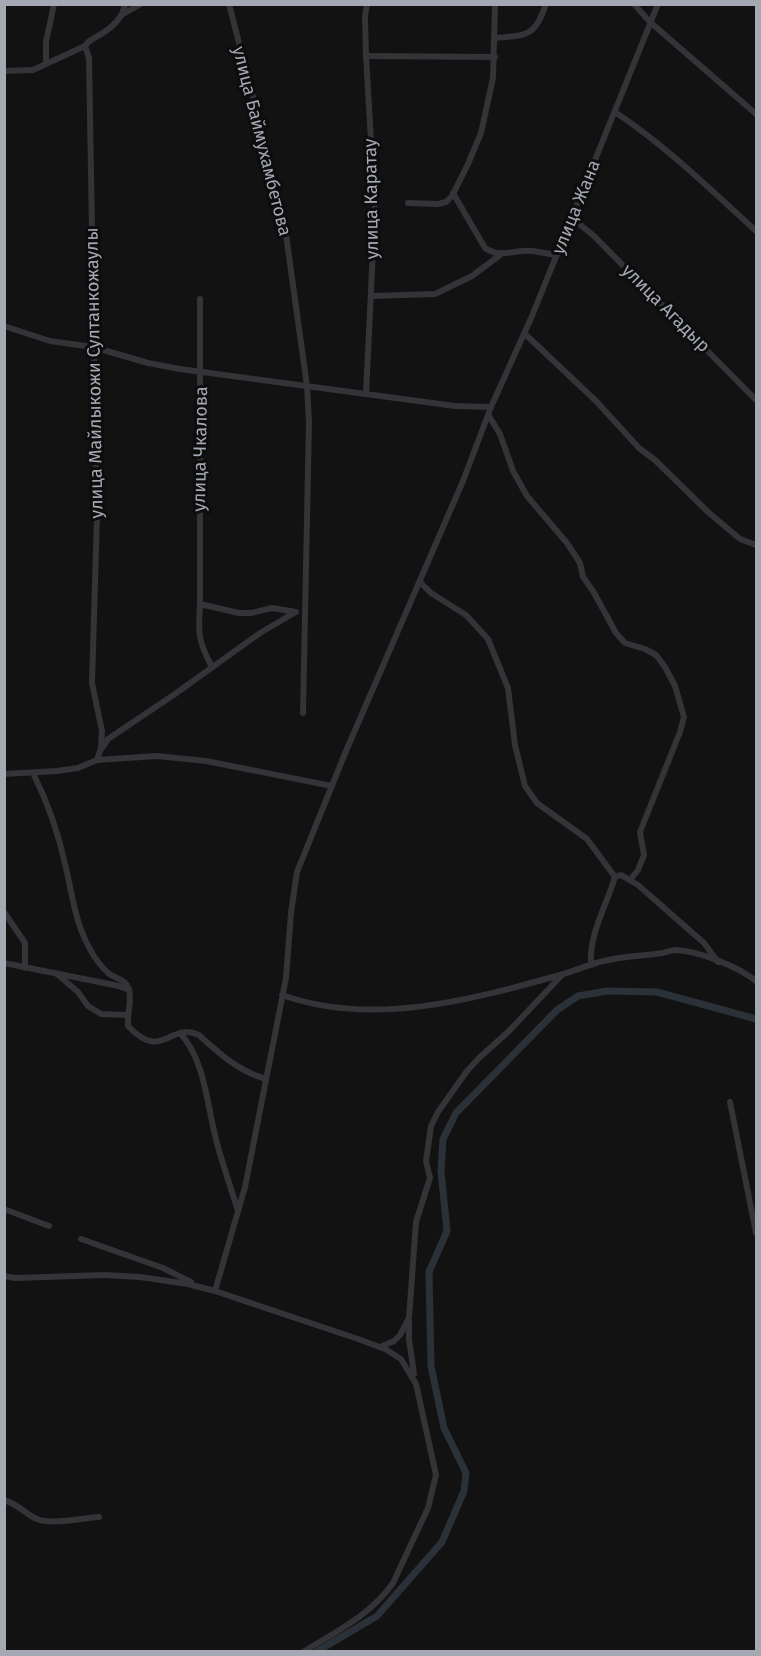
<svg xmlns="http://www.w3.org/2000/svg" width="761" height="1656" viewBox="0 0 761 1656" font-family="'Fira Sans',sans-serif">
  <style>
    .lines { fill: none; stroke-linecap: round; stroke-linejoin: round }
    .canal { stroke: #2b3138; stroke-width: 7 }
    .minor { stroke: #333338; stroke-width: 6 }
    .labels { text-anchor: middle; stroke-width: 6; stroke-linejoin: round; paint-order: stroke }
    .street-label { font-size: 18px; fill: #a4a8b3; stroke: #0d0d0e }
  </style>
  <rect width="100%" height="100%" fill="#121213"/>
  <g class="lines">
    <polyline class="canal" points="316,1652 377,1616 442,1542 464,1491 466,1473 444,1428 431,1366 429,1272 447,1231 441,1171 443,1139 456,1113 557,1010 578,996 607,991 657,992 756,1019"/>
    <g class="minor">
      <polyline points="229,4 283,213 307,386 309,422 303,713"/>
      <polyline points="634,4 650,22 756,114"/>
      <polyline points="123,14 141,4"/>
      <path d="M496 38C527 35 535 37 546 4"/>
      <polyline points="85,46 89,58 97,516 92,683 102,731 101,748 97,760"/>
      <polyline points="366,56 495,57"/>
      <polyline points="46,63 46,42 54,4"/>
      <path d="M4 71 33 70 85 46C88 41 91 40 96 37 109 30 123 19 125 4"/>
      <path d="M615 112C666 146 711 190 756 231"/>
      <path d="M453 193 485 248C501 259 515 249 532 251 540 252 549 254 557 255"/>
      <polyline points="408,203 438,204 446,202 452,196 468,164 481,133 493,78 495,4"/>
      <polyline points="572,218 594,236 756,400"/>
      <polyline points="372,296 435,294 472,276 500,255"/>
      <polyline points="200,299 200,604 239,613 251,613 272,608 296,612"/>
      <polyline points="4,326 50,341 93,347 148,363 180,369 455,406 491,407"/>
      <polyline points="524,333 596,401 639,448 655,460 708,512 740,539 756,545"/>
      <polyline points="366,394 375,208 366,56 365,16 367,4"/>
      <polyline points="489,416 500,434 513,471 527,496 567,543 580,563 583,577 593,591 616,633 625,643 645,649 656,655 665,667 675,686 684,717 680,732 640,832 644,855 638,870 630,880"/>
      <polyline points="420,582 431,593 466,615 488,639 508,688 515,745 525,786 537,803 587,839 615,877"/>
      <path d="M200 604C198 633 198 641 212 667"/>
      <polyline points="102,748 108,739 175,694 260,633 294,613"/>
      <path d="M33 773C48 803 59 835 66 868 73 898 75 923 91 951 95 959 102 967 108 973 116 979 126 979 129 989 132 1001 127 1014 128 1026 163 1063 169 1021 199 1035 220 1054 238 1071 266 1079"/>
      <polyline points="4,774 57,771 78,768 97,760 157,756 206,761 332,786"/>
      <polyline points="615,877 621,875 638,885 704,943 718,962"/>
      <polyline points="4,912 25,943 25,968"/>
      <polyline points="4,963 119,986 129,990"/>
      <path d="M591 965C589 933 606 907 615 877"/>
      <polyline points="57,974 78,992 88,1006 101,1014 127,1015"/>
      <path d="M282 995C372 1027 471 1000 560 975 575 971 589 964 604 961 623 956 643 956 663 953 667 952 671 950 676 950 699 951 739 967 756 981"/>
      <path d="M180 1033C206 1061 207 1108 217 1143 223 1166 231 1188 238 1211"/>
      <polyline points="730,1102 756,1233"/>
      <polyline points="4,1209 49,1226"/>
      <polyline points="81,1239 163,1268 191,1282"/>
      <path d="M4 1276 15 1278 105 1275 140 1277 188 1284 215 1291 358 1339 385 1349 401 1359 416 1384 436 1475 428 1508 393 1583C371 1615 335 1632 303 1652"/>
      <polyline points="215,1291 245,1187 286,978 291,913 297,872 346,751 463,481 491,407 532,316 658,4"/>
      <polyline points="409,1322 409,1339 414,1374"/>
      <polyline points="380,1347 394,1341 400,1335 409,1318 416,1222 430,1178 426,1161 431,1126 438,1112 467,1071 479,1058 509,1031 562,975"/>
      <path d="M4 1500C18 1504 25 1514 37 1519 52 1525 83 1518 99 1517"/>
    </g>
  </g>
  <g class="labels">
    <g class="street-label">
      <text transform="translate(262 141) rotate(76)" y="6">улица Баймухамбетова</text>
      <text transform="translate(371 199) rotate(-91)" y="6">улица Каратау</text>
      <text transform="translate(576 207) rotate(-68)" y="6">улица Жана</text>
      <text transform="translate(666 308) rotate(45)" y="6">улица Агадыр</text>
      <text transform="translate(94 373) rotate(-91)" y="6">улица Майлыкожи Султанкожаулы</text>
      <text transform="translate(200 449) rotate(-89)" y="6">улица Чкалова</text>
    </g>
  </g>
  <rect width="761" height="1656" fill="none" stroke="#a4a8b3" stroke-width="12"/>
</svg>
